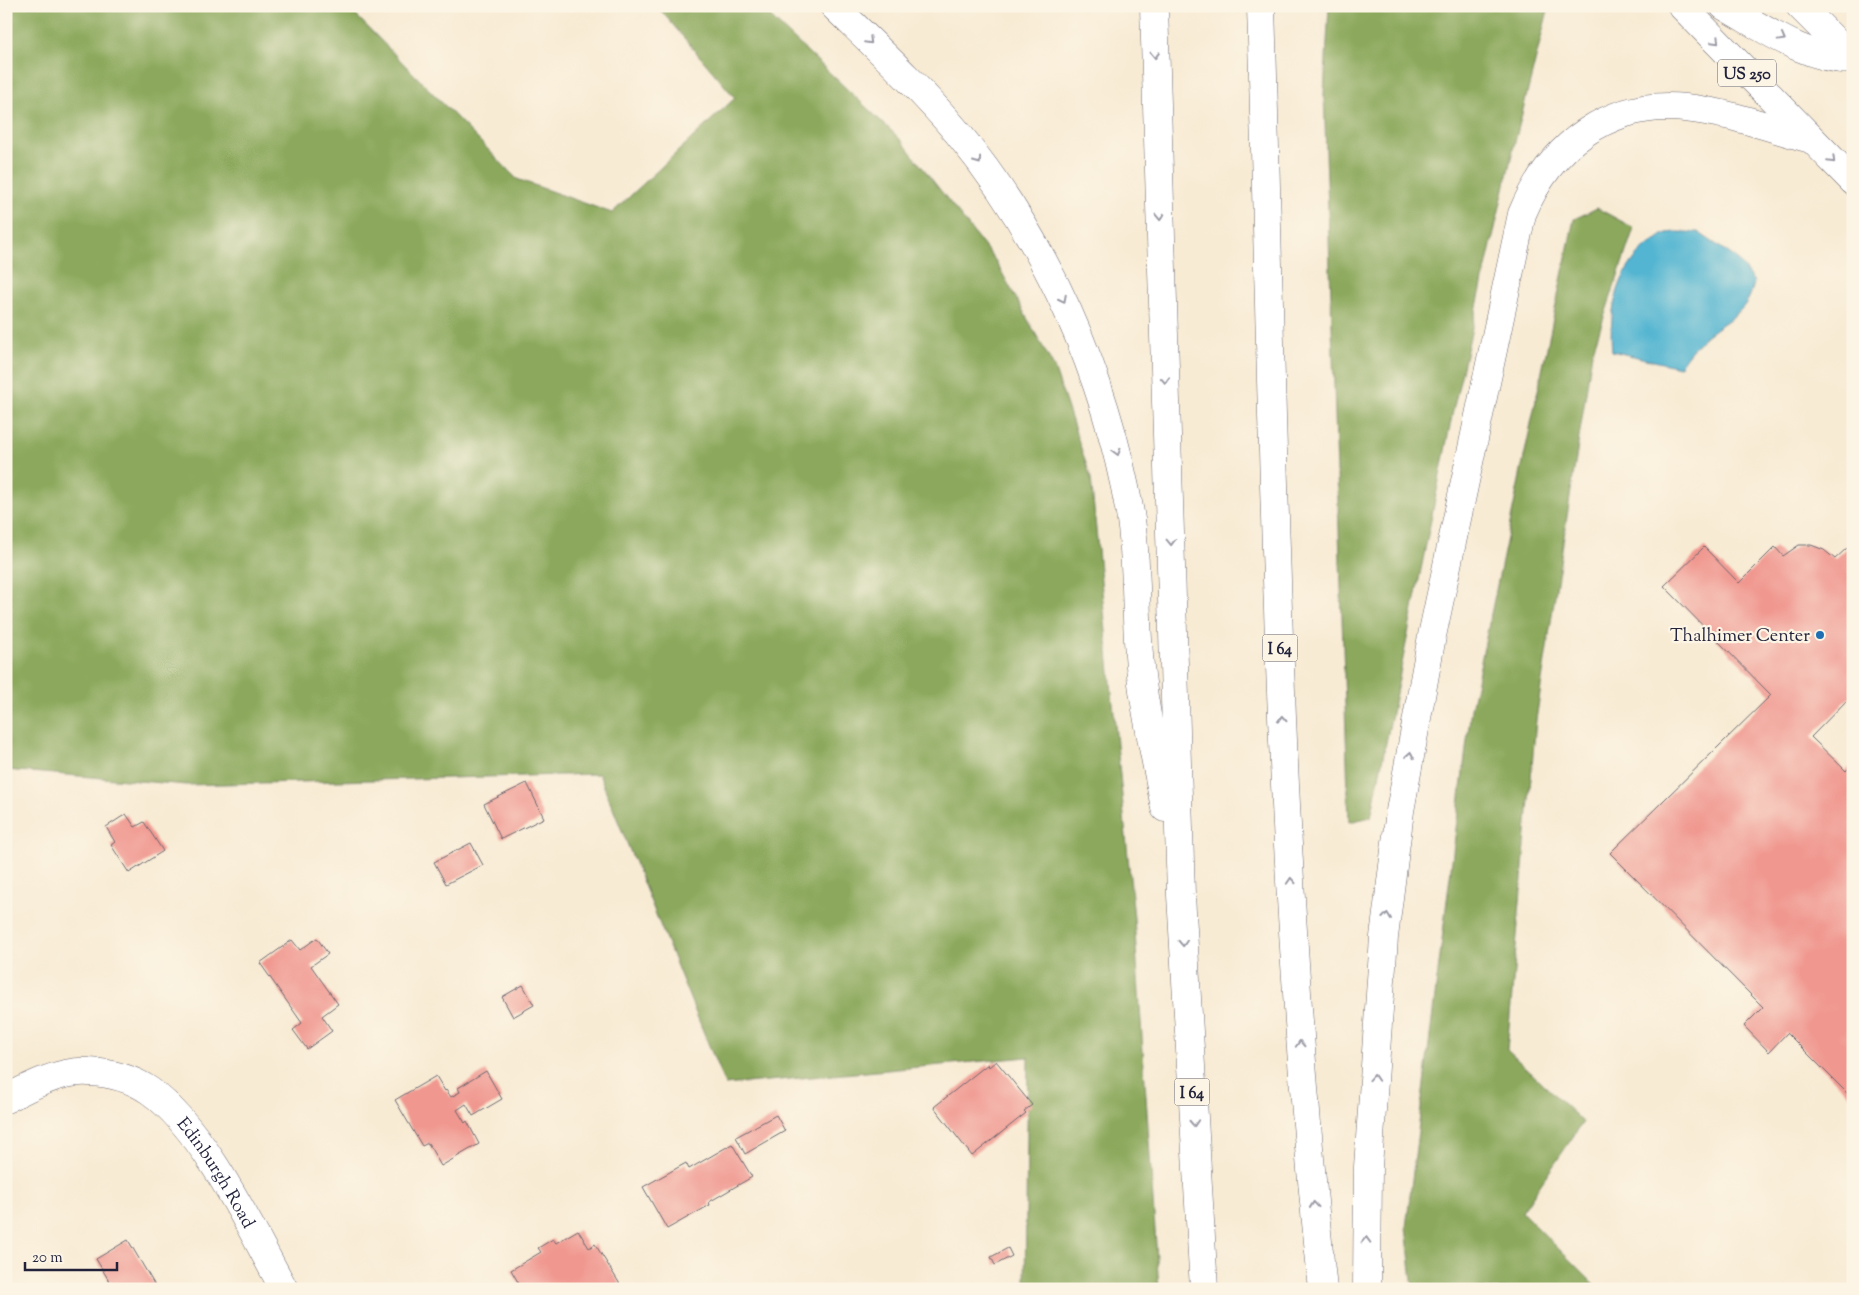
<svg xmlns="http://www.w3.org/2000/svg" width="1859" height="1295" viewBox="0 0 1859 1295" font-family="'Sorts Mill Goudy',serif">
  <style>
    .forest { fill: #8ba85b; stroke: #56654b }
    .water { fill: #52b5d1; stroke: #3a6c86 }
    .building { fill: #f09890 }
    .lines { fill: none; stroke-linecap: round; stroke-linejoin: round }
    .minor-casing { stroke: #6d6871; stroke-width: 29 }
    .primary-casing { stroke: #6d6871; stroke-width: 29 }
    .motorway-casing { stroke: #6d6871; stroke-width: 29 }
    .minor { stroke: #fff; stroke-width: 28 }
    .primary { stroke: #fff; stroke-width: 28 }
    .motorway { stroke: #fff; stroke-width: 28 }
    .oneway { stroke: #9c9ca7 }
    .poi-dot { fill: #1f6fb2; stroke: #fcf5e5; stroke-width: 2 }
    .labels { text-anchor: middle; stroke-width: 4.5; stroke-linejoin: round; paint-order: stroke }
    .shield { fill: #fcf5e5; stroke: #63616e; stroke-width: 1 }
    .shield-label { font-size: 16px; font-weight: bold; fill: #22223b }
    .poi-label { font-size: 18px; fill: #22223b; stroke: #fcf5e5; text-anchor: end }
    .street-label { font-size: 18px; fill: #22223b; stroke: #fcf5e5 }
  </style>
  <rect width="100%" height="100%" fill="#fcf5e5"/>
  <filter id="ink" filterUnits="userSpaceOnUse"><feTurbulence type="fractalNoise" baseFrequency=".02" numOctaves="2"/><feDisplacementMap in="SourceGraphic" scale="10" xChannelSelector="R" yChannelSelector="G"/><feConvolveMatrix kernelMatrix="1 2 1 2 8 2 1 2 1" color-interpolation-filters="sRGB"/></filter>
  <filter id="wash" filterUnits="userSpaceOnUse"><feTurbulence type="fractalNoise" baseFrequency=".0096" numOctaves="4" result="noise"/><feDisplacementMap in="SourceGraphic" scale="20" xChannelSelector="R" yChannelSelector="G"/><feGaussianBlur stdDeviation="1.12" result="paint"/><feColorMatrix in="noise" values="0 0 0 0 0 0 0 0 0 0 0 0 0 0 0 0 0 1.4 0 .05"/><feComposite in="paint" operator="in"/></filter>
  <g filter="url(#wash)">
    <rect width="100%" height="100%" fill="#f8ebd4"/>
    <g class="forest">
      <polygon points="6,6 347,6 517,179 612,213 735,98 657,6 759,6 901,140 995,260 1054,367 1091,478 1134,918 1159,1289 1025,1289 1028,1057 725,1085 599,774 187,785 6,770 6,23 12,19 6,12"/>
      <polygon points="1329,6 1549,6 1512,154 1453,411 1371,817 1349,822 1324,94"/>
      <polygon points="1597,208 1634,228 1592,353 1536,720 1507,1050 1583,1122 1522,1212 1599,1289 1413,1289 1406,1227 1471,709 1574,219"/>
    </g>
    <path class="water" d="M1698 232 1736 258 1754 282C1748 313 1730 317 1707 335 1696 344 1687 355 1679 367L1612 351C1608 311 1618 265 1654 241 1658 239 1663 234 1667 233 1676 231 1689 233 1698 232Z"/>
    <g id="blocks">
      <g class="building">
        <polygon points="1799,545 1811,545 1824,550 1835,559 1847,548 1853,554 1853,694 1811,737 1846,771 1853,764 1853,1099 1787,1033 1769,1052 1744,1026 1763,1007 1610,853 1771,695 1664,586 1704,547 1739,583 1775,547 1783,556"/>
        <polygon points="527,783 544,818 501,839 484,804"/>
        <polygon points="126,814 135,827 144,822 163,851 129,873 111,845 115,842 106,827"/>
        <polygon points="471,843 483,865 446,884 434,862"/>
        <polygon points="317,938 328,954 311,966 338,1004 322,1016 332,1031 307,1049 293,1030 302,1023 260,963 292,940 300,950"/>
        <polygon points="523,985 534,1005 513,1017 502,997"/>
        <polygon points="996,1061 1032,1105 1024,1111 1026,1113 972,1156 934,1107 988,1064 989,1067"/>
        <polygon points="486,1071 502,1099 473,1116 466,1104 457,1110 465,1123 467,1121 479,1144 441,1166 428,1143 422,1146 395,1100 436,1076 445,1091 446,1090 451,1097 460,1092 458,1088"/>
        <polygon points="776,1115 785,1131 745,1154 736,1137"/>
        <polygon points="732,1144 752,1177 709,1202 710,1205 667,1229 643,1187 686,1163 689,1169"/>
        <polygon points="578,1230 589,1248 595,1244 623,1289 522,1289 511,1270 541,1252 538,1248 553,1239 556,1243"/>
        <polygon points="128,1240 157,1289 114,1289 96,1259"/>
        <polygon points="1008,1248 1012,1256 995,1265 991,1257"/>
      </g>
    </g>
  </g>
  <g filter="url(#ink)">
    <use href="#blocks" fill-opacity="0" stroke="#6d6871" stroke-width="1"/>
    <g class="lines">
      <g class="minor-casing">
        <g id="minor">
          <path id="s1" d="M6 1099C30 1086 61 1070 89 1072 110 1073 133 1079 150 1091 205 1130 251 1230 284 1289"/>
        </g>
      </g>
      <g class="primary-casing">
        <g id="primary">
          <polyline points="1682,6 1853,181"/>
          <polyline points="1800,6 1853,59"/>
        </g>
      </g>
      <g class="motorway-casing">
        <g id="motorway">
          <path d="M834 6C876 47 919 87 957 132 1047 241 1105 374 1130 513 1139 567 1134 621 1141 675 1146 719 1157 764 1165 808"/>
          <polyline points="1154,6 1181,895 1204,1289"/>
          <path d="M1261 6C1274 434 1276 863 1323 1289"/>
          <path d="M1724 6C1765 29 1805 59 1853 60"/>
          <path d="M1367 1289 1368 1167 1384 937 1400 811 1432 636 1522 214C1550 146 1609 100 1685 108 1728 112 1770 128 1811 139"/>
        </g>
      </g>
      <use href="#minor" class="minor"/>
      <use href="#primary" class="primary"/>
      <use href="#motorway" class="motorway"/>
    </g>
    <defs><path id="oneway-chevron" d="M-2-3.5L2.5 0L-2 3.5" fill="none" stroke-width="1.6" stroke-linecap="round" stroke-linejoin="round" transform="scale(1.25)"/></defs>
    <g class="oneway">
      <use href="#oneway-chevron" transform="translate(1782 38) rotate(29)"/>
      <use href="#oneway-chevron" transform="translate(869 41) rotate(45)"/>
      <use href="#oneway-chevron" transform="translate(1716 41) rotate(46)"/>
      <use href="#oneway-chevron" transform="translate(1155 55) rotate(88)"/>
      <use href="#oneway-chevron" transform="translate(1832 160) rotate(45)"/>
      <use href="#oneway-chevron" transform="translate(978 161) rotate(54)"/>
      <use href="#oneway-chevron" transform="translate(1160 217) rotate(88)"/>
      <use href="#oneway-chevron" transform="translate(1063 299) rotate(63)"/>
      <use href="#oneway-chevron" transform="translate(1165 380) rotate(88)"/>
      <use href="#oneway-chevron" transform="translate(1117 452) rotate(74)"/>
      <use href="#oneway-chevron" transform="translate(1171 542) rotate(88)"/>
      <use href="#oneway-chevron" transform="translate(1282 719) rotate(-93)"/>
      <use href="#oneway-chevron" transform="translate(1410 755) rotate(-80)"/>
      <use href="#oneway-chevron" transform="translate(1291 881) rotate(-93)"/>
      <use href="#oneway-chevron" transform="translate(1387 916) rotate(-83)"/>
      <use href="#oneway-chevron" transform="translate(1183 943) rotate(87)"/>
      <use href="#oneway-chevron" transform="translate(1300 1044) rotate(-93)"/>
      <use href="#oneway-chevron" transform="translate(1374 1078) rotate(-86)"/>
      <use href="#oneway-chevron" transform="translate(1194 1123) rotate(87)"/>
      <use href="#oneway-chevron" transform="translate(1314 1205) rotate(-95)"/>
      <use href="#oneway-chevron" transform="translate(1366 1240) rotate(-89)"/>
    </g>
  </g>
  <circle class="poi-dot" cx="1820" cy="635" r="5"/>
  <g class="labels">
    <g class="shield">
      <rect x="1718" y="59.5" width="58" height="27" rx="4"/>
      <rect x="1262.5" y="634.5" width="35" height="27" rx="4"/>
      <rect x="1174.5" y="1078.5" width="35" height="27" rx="4"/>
    </g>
    <g class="shield-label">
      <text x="1747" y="79">US 250</text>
      <text x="1280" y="654">I 64</text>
      <text x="1192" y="1098">I 64</text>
    </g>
    <g class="poi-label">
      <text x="1810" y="641">Thalhimer Center</text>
    </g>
    <g class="street-label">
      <text dy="6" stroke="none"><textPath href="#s1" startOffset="259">Edinburgh Road</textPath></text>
    </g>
  </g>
  <rect width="1859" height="1295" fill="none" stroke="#fcf5e5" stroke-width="25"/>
  <path d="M25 1262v8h92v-8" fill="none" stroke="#22223b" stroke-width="2.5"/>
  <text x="32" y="1262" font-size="15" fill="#22223b" stroke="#fcf5e5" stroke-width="4" paint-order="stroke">20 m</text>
</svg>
